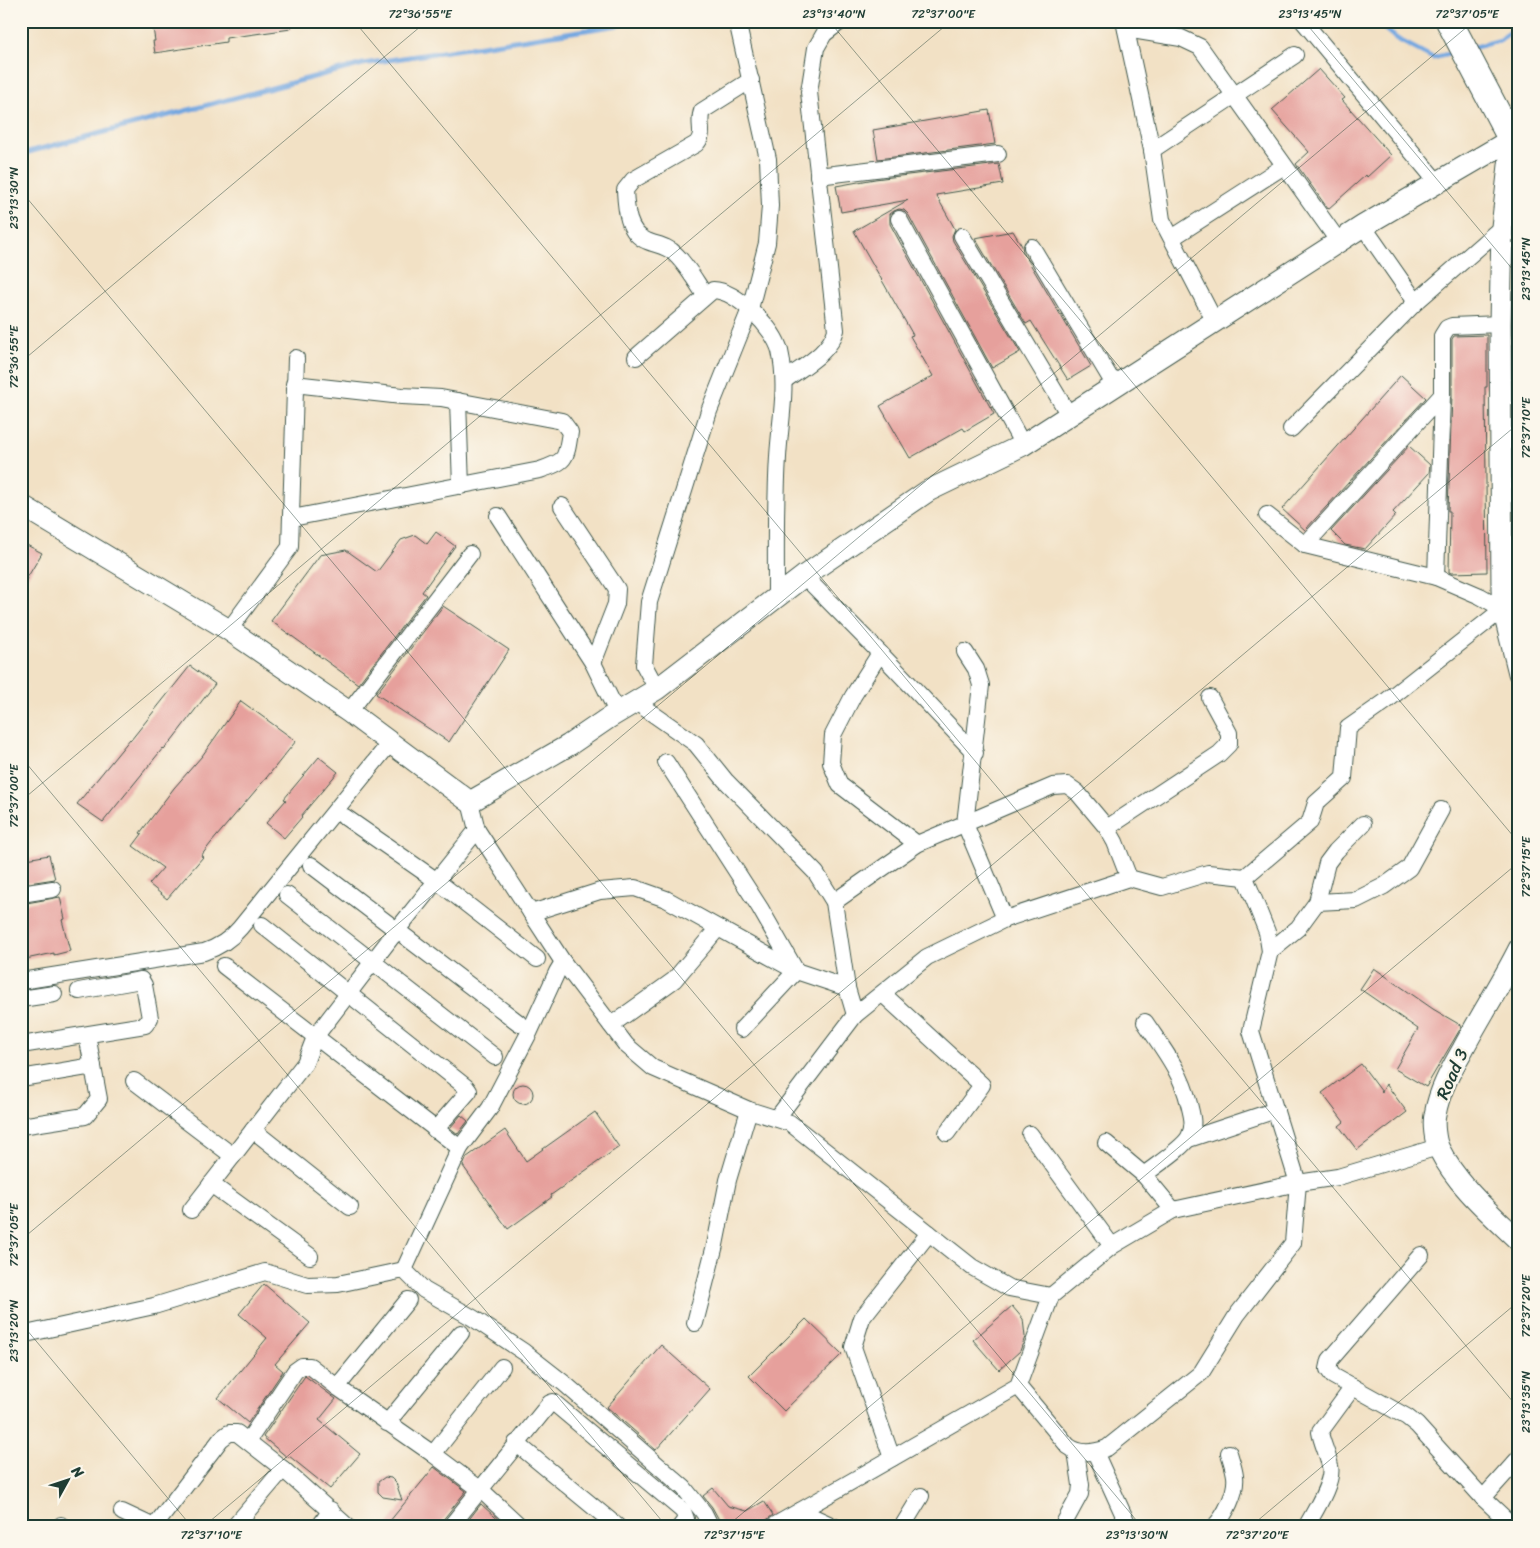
<svg xmlns="http://www.w3.org/2000/svg" width="1540" height="1548" viewBox="0 0 1540 1548" font-family="Sriracha,sans-serif">
  <style>
    .lines { fill: none; stroke-linecap: round; stroke-linejoin: round }
    .stream { stroke: #74a7e0; stroke-width: 5 }
    .building { fill: #e6a09c }
    .minor-casing { stroke: #3f564a; stroke-width: 18 }
    .tertiary-casing { stroke: #3f564a; stroke-width: 23 }
    .primary-casing { stroke: #3f564a; stroke-width: 28 }
    .minor { stroke: #fff; stroke-width: 16 }
    .tertiary { stroke: #fff; stroke-width: 21 }
    .primary { stroke: #fff; stroke-width: 26 }
    .ticks { fill: none; stroke: #1f3d34; stroke-width: 1; stroke-opacity: 0.45 }
    .labels { text-anchor: middle; stroke-width: 5; stroke-linejoin: round; paint-order: stroke }
    .street-label { font-size: 18px; fill: #1f3d34; stroke: #fbf7ec }
    .neatline { fill: none; stroke: #1f3d34; stroke-width: 2 }
    .ticks-label { font-size: 12px; text-anchor: middle; fill: #1f3d34 }
  </style>
  <rect width="100%" height="100%" fill="#fbf7ec"/>
  <filter id="ink" filterUnits="userSpaceOnUse"><feTurbulence type="fractalNoise" baseFrequency=".02" numOctaves="2"/><feDisplacementMap in="SourceGraphic" scale="10" xChannelSelector="R" yChannelSelector="G"/><feConvolveMatrix kernelMatrix="1 2 1 2 8 2 1 2 1" color-interpolation-filters="sRGB"/></filter>
  <filter id="wash" filterUnits="userSpaceOnUse"><feTurbulence type="fractalNoise" baseFrequency=".0096" numOctaves="4" result="noise"/><feDisplacementMap in="SourceGraphic" scale="20" xChannelSelector="R" yChannelSelector="G"/><feGaussianBlur stdDeviation="1.12" result="paint"/><feColorMatrix in="noise" values="0 0 0 0 0 0 0 0 0 0 0 0 0 0 0 0 0 1.4 0 .05"/><feComposite in="paint" operator="in"/></filter>
  <g filter="url(#wash)">
    <rect width="100%" height="100%" fill="#f2e1c5"/>
    <g class="lines">
      <g class="stream">
        <polyline points="1375,21 1397,39 1433,58 1456,52"/>
        <polyline points="1472,48 1501,40 1519,23"/>
        <polyline points="21,154 363,64 619,25 632,21"/>
      </g>
    </g>
    <g id="blocks">
      <g class="building">
        <polygon points="152,21 223,21 224,25 246,21 291,21 291,29 226,38 226,42 155,53 153,41 155,41"/>
        <polygon points="1319,69 1345,98 1342,100 1391,155 1367,177 1366,175 1328,209 1296,164 1309,152 1272,110"/>
        <polygon points="989,110 995,144 878,159 873,130"/>
        <polygon points="999,164 1003,184 936,195 955,229 952,236 953,241 1020,352 992,368 908,214 904,210 899,209 894,211 890,214 890,224 994,414 965,431 963,428 910,458 880,406 933,376 910,336 913,335 854,231 908,200 841,212 836,186 875,179"/>
        <polygon points="1013,231 1022,246 1023,252 1091,366 1068,380 1031,321 1026,324 975,238"/>
        <polygon points="1487,335 1487,387 1485,387 1487,572 1451,573 1449,572 1450,511 1448,511 1452,395 1452,339 1454,336"/>
        <polygon points="1401,375 1426,398 1305,530 1282,509"/>
        <polygon points="1409,446 1430,465 1429,473 1393,512 1396,515 1365,549 1345,545 1331,531"/>
        <polygon points="436,532 455,546 422,592 426,595 358,684 271,621 320,555 346,550 377,572 401,540 415,535 427,544"/>
        <polygon points="21,542 42,553 21,588"/>
        <polygon points="443,606 509,650 449,742 376,694"/>
        <polygon points="190,666 215,684 172,740 164,749 163,748 103,822 77,804 130,739 131,740"/>
        <polygon points="241,701 296,741 267,777 211,843 201,856 203,857 167,899 149,884 163,868 133,846 142,834 140,833 174,788 202,756"/>
        <polygon points="319,757 338,772 301,816 302,817 284,838 266,823 286,800 284,799 293,788"/>
        <polygon points="49,855 55,879 22,884 21,860"/>
        <polygon points="60,897 65,919 62,920 70,951 54,955 54,953 21,960 21,904"/>
        <polygon points="1374,968 1433,1009 1462,1026 1426,1087 1395,1069 1418,1029 1360,989"/>
        <polygon points="1361,1064 1382,1092 1386,1084 1407,1112 1357,1150 1339,1126 1344,1122 1322,1093"/>
        <circle cx="523" cy="1094" r="10"/>
        <polygon points="595,1112 619,1147 551,1195 552,1197 508,1229 463,1166 467,1157 505,1130 526,1161"/>
        <polygon points="461,1115 468,1121 458,1134 450,1128"/>
        <polygon points="264,1284 310,1323 275,1364 283,1371 248,1423 218,1398 267,1338 239,1314"/>
        <polygon points="1012,1306 1023,1319 1025,1337 1020,1351 999,1370 973,1340"/>
        <polygon points="806,1319 842,1354 784,1411 749,1376"/>
        <polygon points="661,1345 710,1389 656,1450 607,1407"/>
        <polygon points="305,1376 336,1399 319,1420 360,1454 330,1489 289,1456 288,1458 263,1437"/>
        <polygon points="434,1467 466,1491 442,1521 440,1527 385,1527"/>
        <polygon points="385,1477 391,1478 396,1483 402,1500 383,1497 378,1492 378,1482"/>
        <polygon points="713,1488 728,1506 747,1511 764,1501 773,1515 764,1522 762,1527 723,1527 712,1507 703,1496"/>
        <polygon points="481,1504 506,1527 463,1527"/>
      </g>
    </g>
  </g>
  <g filter="url(#ink)">
    <use href="#blocks" fill-opacity="0" stroke="#3f564a" stroke-width="1"/>
    <g class="lines">
      <g class="minor-casing">
        <g id="minor">
          <polyline points="1124,21 1152,150 1162,220 1215,322"/>
          <polyline points="1303,21 1437,182"/>
          <polyline points="1126,29 1181,38 1200,47 1339,242"/>
          <polyline points="1152,150 1295,55"/>
          <polyline points="818,176 998,154"/>
          <polyline points="899,219 1023,445"/>
          <polyline points="962,236 1069,415"/>
          <polyline points="1172,238 1284,166"/>
          <polyline points="1032,247 1115,386"/>
          <path d="M705 295C696 282 687 265 675 254 668 246 656 245 647 241 627 233 626 208 625 190L633 180 696 144C706 134 697 123 702 111L751 80"/>
          <polyline points="1416,302 1502,227"/>
          <path d="M636 357 713 290C737 291 774 328 780 351 788 386 780 422 778 457 775 504 776 551 776 598"/>
          <path d="M785 380C802 367 830 353 836 330L809 92 816 48 824 34 841 21"/>
          <polyline points="1442,395 1442,336 1447,328 1452,326 1500,324"/>
          <polyline points="458,401 461,486"/>
          <polyline points="1291,429 1416,302 1363,226"/>
          <polyline points="562,506 617,589 616,604 593,663"/>
          <polyline points="498,516 593,663 617,712"/>
          <path d="M292 518 540 470C566 461 566 460 570 432L562 421 441 398 402 396 294 384"/>
          <polyline points="1305,545 1442,395 1436,577"/>
          <polyline points="804,576 880,653 975,753"/>
          <polyline points="229,630 290,547 296,358"/>
          <polyline points="965,652 976,669 981,685 965,824 1005,919"/>
          <polyline points="880,653 853,696 833,735 831,763 840,785 917,844"/>
          <polyline points="657,689 644,665 649,602 709,411 750,309 767,243 770,206 768,159 737,21"/>
          <polyline points="636,702 696,744 725,780 816,873 834,902 847,988 855,1015"/>
          <polyline points="349,712 470,554"/>
          <polyline points="666,762 760,908 796,971 742,1029"/>
          <polyline points="470,802 477,830 563,962 626,1045 653,1068 749,1110 790,1123 972,1267 1009,1288 1051,1296"/>
          <polyline points="345,817 437,881 537,959"/>
          <polyline points="1107,828 1219,754 1229,744 1229,733 1210,698"/>
          <polyline points="311,865 519,1023"/>
          <polyline points="21,894 53,889"/>
          <polyline points="287,895 495,1057"/>
          <polyline points="834,902 917,844 1053,786 1067,785 1077,792 1107,828 1115,842 1129,878"/>
          <polyline points="1317,902 1356,900 1384,886 1409,868 1441,810"/>
          <polyline points="531,913 600,891 635,888 666,899 796,971 847,988"/>
          <polyline points="262,925 466,1087 469,1091 435,1130"/>
          <polyline points="1270,951 1298,928 1317,902 1327,863 1336,851 1363,824"/>
          <polyline points="563,962 557,972 530,1031 490,1108 460,1148 404,1270 424,1290 473,1318 524,1352 565,1384 684,1488 704,1513 711,1527"/>
          <polyline points="224,966 460,1148"/>
          <path d="M21 981 204 952C219 947 230 940 240 928L390 743"/>
          <polyline points="883,994 982,1085 947,1133"/>
          <polyline points="21,999 54,994"/>
          <polyline points="611,1025 674,980 718,928"/>
          <polyline points="21,1045 145,1025 150,1018 144,985 141,980 79,991"/>
          <polyline points="21,1078 93,1066"/>
          <polyline points="134,1081 233,1156"/>
          <polyline points="777,1118 855,1015 927,957 1005,919 1129,878 1162,887 1208,873 1245,877"/>
          <polyline points="21,1126 85,1116 99,1099 87,1035"/>
          <polyline points="253,1130 350,1207"/>
          <polyline points="1030,1134 1112,1246"/>
          <polyline points="1189,1139 1276,1110"/>
          <path d="M1106 1143 1144 1175C1155 1166 1183 1148 1189 1137 1195 1125 1192 1116 1189 1104 1181 1071 1163 1049 1145 1022"/>
          <polyline points="1144,1175 1173,1210"/>
          <polyline points="211,1184 310,1256"/>
          <polyline points="191,1210 305,1063 315,1037 397,930 477,830"/>
          <polyline points="1421,1255 1330,1360 1328,1369 1333,1376 1407,1417 1417,1425 1483,1498 1514,1527"/>
          <polyline points="695,1323 715,1245 728,1180 749,1110"/>
          <polyline points="21,1335 154,1306 265,1272 307,1285 338,1284 404,1270"/>
          <path d="M1018 1386 1068 1446C1080 1455 1093 1453 1107 1448L1201 1373 1237 1315 1293 1243 1298 1183 1251 1031 1270 951 1267 932 1245 877 1310 822 1316 803 1344 778 1348 728 1385 702 1503 609 1480 596 1436 577 1305 545 1267 515"/>
          <polyline points="337,1387 408,1300"/>
          <polyline points="387,1423 461,1333"/>
          <polyline points="248,1441 295,1371 302,1366 310,1366 337,1387 433,1454 481,1490 521,1527"/>
          <polyline points="516,1443 618,1527"/>
          <polyline points="1095,1452 1129,1527"/>
          <polyline points="433,1454 502,1367"/>
          <polyline points="892,1458 853,1347 862,1318 929,1233"/>
          <polyline points="1483,1498 1519,1458"/>
          <polyline points="800,1511 835,1527"/>
          <polyline points="122,1512 154,1527"/>
          <polyline points="61,1527 61,1525"/>
          <polyline points="154,1527 221,1439 229,1433 237,1433 283,1469 348,1527"/>
          <polyline points="234,1527 283,1469"/>
          <polyline points="319,1527 331,1510"/>
          <polyline points="450,1527 550,1403 553,1402 683,1511 686,1519 680,1527"/>
          <polyline points="772,1527 1018,1386 1051,1296 1112,1246 1173,1210 1298,1183 1338,1177 1438,1147"/>
          <polyline points="902,1527 921,1496"/>
          <polyline points="1062,1527 1080,1494 1081,1485 1076,1452"/>
          <path d="M1214 1527C1225 1516 1237 1492 1235 1476 1234 1468 1231 1460 1229 1453"/>
          <path d="M1306 1527C1314 1512 1334 1482 1330 1466 1328 1454 1322 1444 1320 1432L1353 1387"/>
        </g>
      </g>
      <g class="tertiary-casing">
        <g id="tertiary">
          <polyline points="1512,139 1502,227 1500,324 1502,588 1503,609 1519,673"/>
          <polyline points="21,505 229,630 349,712 470,802 569,745 607,719 657,689 804,576 928,491 1023,445 1363,226 1512,139 1519,133"/>
          <path d="M1519 949C1502 983 1481 1015 1463 1049 1451 1070 1439 1091 1435 1115 1433 1123 1435 1141 1439 1149 1457 1185 1490 1213 1519 1241"/>
        </g>
      </g>
      <g class="primary-casing">
        <polyline id="primary" points="1449,21 1519,154"/>
      </g>
      <use href="#minor" class="minor"/>
      <use href="#tertiary" class="tertiary"/>
      <use href="#primary" class="primary"/>
    </g>
  </g>
  <path class="ticks" d="M354 21 1519 1409M829 21 1519 843M1304 21 1519 277M21 191 1142 1527M21 362 427 21M21 757 667 1527M21 801 951 21M21 1240 1474 21M21 1323 192 1527M203 1527 1519 423M726 1527 1519 862M1250 1527 1519 1301"/>
  <g class="labels">
    <g class="street-label">
      <text transform="translate(1452 1074) rotate(-66)" y="6">Road 3</text>
    </g>
  </g>
  <rect width="1540" height="1548" fill="none" stroke="#fbf7ec" stroke-width="55"/>
  <g transform="translate(68 1480) rotate(50)" stroke="#fbf7ec" stroke-width="4" paint-order="stroke">
  <path d="M0-4L9 19L0 12L-9 19Z" fill="#1f3d34"/>
  <text y="-8" font-size="14" font-weight="bold" text-anchor="middle" fill="#1f3d34">N</text>
  </g>
  <rect x="28" y="28" width="1484" height="1492" class="neatline"/>
  <g class="ticks-label">
    <text x="420" y="18">72°36'55"E</text>
    <text x="834" y="18">23°13'40"N</text>
    <text x="943" y="18">72°37'00"E</text>
    <text x="1310" y="18">23°13'45"N</text>
    <text x="1467" y="18">72°37'05"E</text>
    <text transform="translate(14 198) rotate(-90)" y="4">23°13'30"N</text>
    <text transform="translate(1526 269) rotate(-90)" y="4">23°13'45"N</text>
    <text transform="translate(14 357) rotate(-90)" y="4">72°36'55"E</text>
    <text transform="translate(1526 428) rotate(-90)" y="4">72°37'10"E</text>
    <text transform="translate(14 796) rotate(-90)" y="4">72°37'00"E</text>
    <text transform="translate(1526 867) rotate(-90)" y="4">72°37'15"E</text>
    <text transform="translate(14 1235) rotate(-90)" y="4">72°37'05"E</text>
    <text transform="translate(1526 1306) rotate(-90)" y="4">72°37'20"E</text>
    <text transform="translate(14 1331) rotate(-90)" y="4">23°13'20"N</text>
    <text transform="translate(1526 1402) rotate(-90)" y="4">23°13'35"N</text>
    <text x="211" y="1539">72°37'10"E</text>
    <text x="734" y="1539">72°37'15"E</text>
    <text x="1137" y="1539">23°13'30"N</text>
    <text x="1257" y="1539">72°37'20"E</text>
  </g>
</svg>
